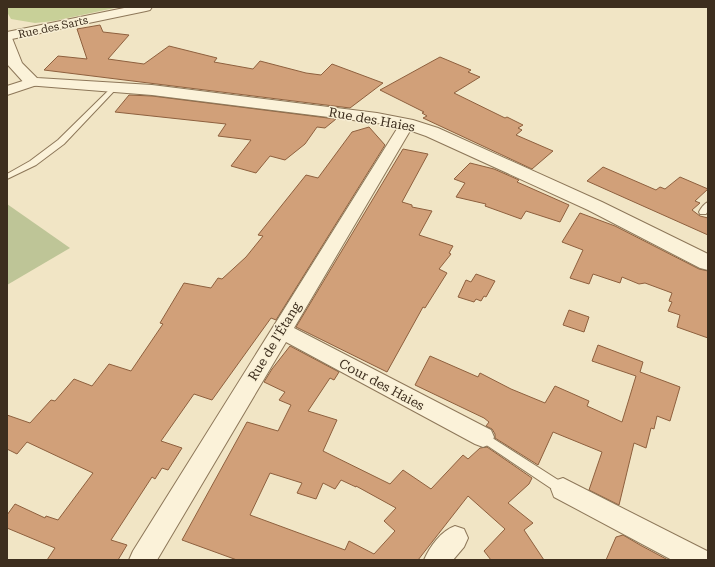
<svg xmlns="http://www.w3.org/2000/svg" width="715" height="567" viewBox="0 0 715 567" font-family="'Roboto Serif',serif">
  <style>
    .green { fill: #c8d098 }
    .cemetery { fill: #bec597 }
    .building { fill: #d1a079; stroke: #8e603e; fill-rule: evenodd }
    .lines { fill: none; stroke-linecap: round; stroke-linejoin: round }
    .service-casing { stroke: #8d7759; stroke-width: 2 }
    .minor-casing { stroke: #8d7759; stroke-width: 2 }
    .tertiary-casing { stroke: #8d7759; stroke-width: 2 }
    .service { fill: #fbf2d9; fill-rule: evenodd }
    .minor { fill: #fbf2d9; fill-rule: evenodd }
    .tertiary { fill: #fbf2d9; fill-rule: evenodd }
    .labels { text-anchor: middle; stroke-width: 3; stroke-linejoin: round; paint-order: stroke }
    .far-street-label { font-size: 11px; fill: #3d2e1e; stroke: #f8efd5 }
    .street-label { font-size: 13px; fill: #3d2e1e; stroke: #f8efd5 }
  </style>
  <rect width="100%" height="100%" fill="#f1e5c5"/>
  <polygon class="green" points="7,7 119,7 54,21 35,23 11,19 7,12"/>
  <polygon class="cemetery" points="7,204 70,248 7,285"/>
  <g class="building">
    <polygon points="100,25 103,32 129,35 108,59 144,64 169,46 217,58 214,62 253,69 260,61 306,73 321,75 332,64 383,83 350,108 44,70 58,56 87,59 77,29"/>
    <polygon points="440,57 471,70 468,72 480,77 454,93 505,118 507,117 523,125 518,128 522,130 516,135 553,151 532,169 423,118 427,116 422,113 424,112 380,90"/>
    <polygon points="129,95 152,96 336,119 325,128 317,127 305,144 285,160 270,156 256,173 231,166 251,140 218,136 226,124 115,112"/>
    <polygon points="369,127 385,145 276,320 271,318 212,400 194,394 161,441 182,448 168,470 162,468 155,479 152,477 111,540 127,545 118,560 47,560 55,548 7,528 7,515 15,504 45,518 46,516 58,520 93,473 27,442 17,454 7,449 7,415 30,423 51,400 55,401 74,379 92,386 109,364 131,371 163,324 160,323 184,283 211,288 218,278 222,279 246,257 263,236 258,235 306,175 318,178 352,132"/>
    <polygon points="403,149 428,154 402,202 412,205 412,207 432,211 419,235 453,246 449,253 451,254 439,269 447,273 425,308 423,307 387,372 296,327"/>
    <polygon points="470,163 494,169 519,180 517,182 569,205 560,222 526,211 521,219 485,206 486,204 456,197 465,183 454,179"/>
    <polygon points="603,167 656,190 660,187 665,189 680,177 708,189 695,201 700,203 692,210 700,216 708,218 708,235 587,181"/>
    <polygon points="580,213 615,226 699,269 708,271 708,338 677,327 680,315 668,311 672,302 669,301 672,293 645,283 639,284 622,277 620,283 593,274 589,284 570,278 583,250 562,242"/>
    <polygon points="476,274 495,281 486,297 484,296 481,301 476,299 474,302 458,297 466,280 471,282"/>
    <polygon points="569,310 589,317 584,332 563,325"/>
    <polygon points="598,345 643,362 640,372 680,387 670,421 657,416 654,429 651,428 646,448 634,443 619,505 589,490 602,452 553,432 538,465 495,438 495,434 492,429 486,426 489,422 484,418 415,385 430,356 478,377 480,373 511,389 545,403 555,386 589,401 587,406 622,422 636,376 592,361"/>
    <path d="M290 346 339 372 334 380 330 378 308 411 337 420 323 451 390 484 403 470 431 489 463 455 468 459 480 448 487 447 532 478 529 484 508 503 533 523 524 530 544 560H491L484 551 505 529 468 496 418 560H237L182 540 247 422 278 431 291 405 279 400 285 392 264 382 272 369ZM270 473 302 483 297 493 316 499 323 483 335 489 341 480 356 487V486L396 508 384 521 395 531 374 554 349 541 345 550 250 515Z"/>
    <polygon points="623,535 640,545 668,560 606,560 616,537"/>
  </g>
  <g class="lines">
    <g class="service-casing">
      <g id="service">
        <polygon points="115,85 117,86 117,88 64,144 36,165 7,179 7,174 30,161 58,140 113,86"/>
        <path d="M708 202V211L706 214H700L699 212C701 208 704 204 708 202Z"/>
        <polygon points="483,432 566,485 568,489 566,493 562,494 558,493 479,440 478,437 479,434"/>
      </g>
    </g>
    <g class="minor-casing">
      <g id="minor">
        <polygon points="129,7 152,7 150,10 146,11 7,40 7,32"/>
        <polygon points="32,78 37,79 39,82 37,85 7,95 7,86"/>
        <polygon points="407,120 412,121 414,124 294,328 491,430 494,437 491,444 483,447 475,444 286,342 157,560 129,560 133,551 400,124 402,121"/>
        <polygon points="563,478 707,551 708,560 672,560 554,497 551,489 554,481"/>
        <path d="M455 526 464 529 468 538 464 547 453 560H424C430 546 441 531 455 526Z"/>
      </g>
    </g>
    <g class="tertiary-casing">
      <polygon id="tertiary" points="7,37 12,38 22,63 37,78 152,85 377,113 413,120 438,128 602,202 708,254 708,270 700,268 588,210 426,136 403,128 377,123 152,95 26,85 7,64"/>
    </g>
    <use href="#service" class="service"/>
    <use href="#minor" class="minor"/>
    <use href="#tertiary" class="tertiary"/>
  </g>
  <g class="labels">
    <g class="far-street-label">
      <text transform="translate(53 27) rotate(-12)" y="4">Rue des Sarts</text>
    </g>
    <g class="street-label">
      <text transform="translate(372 119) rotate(10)" y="5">Rue des Haies</text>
      <text transform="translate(274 341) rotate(-59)" y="5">Rue de l'Étang</text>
      <text transform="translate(382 384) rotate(28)" y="5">Cour des Haies</text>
    </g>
  </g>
  <rect width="715" height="567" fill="none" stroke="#3d2e1e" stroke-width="16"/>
</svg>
